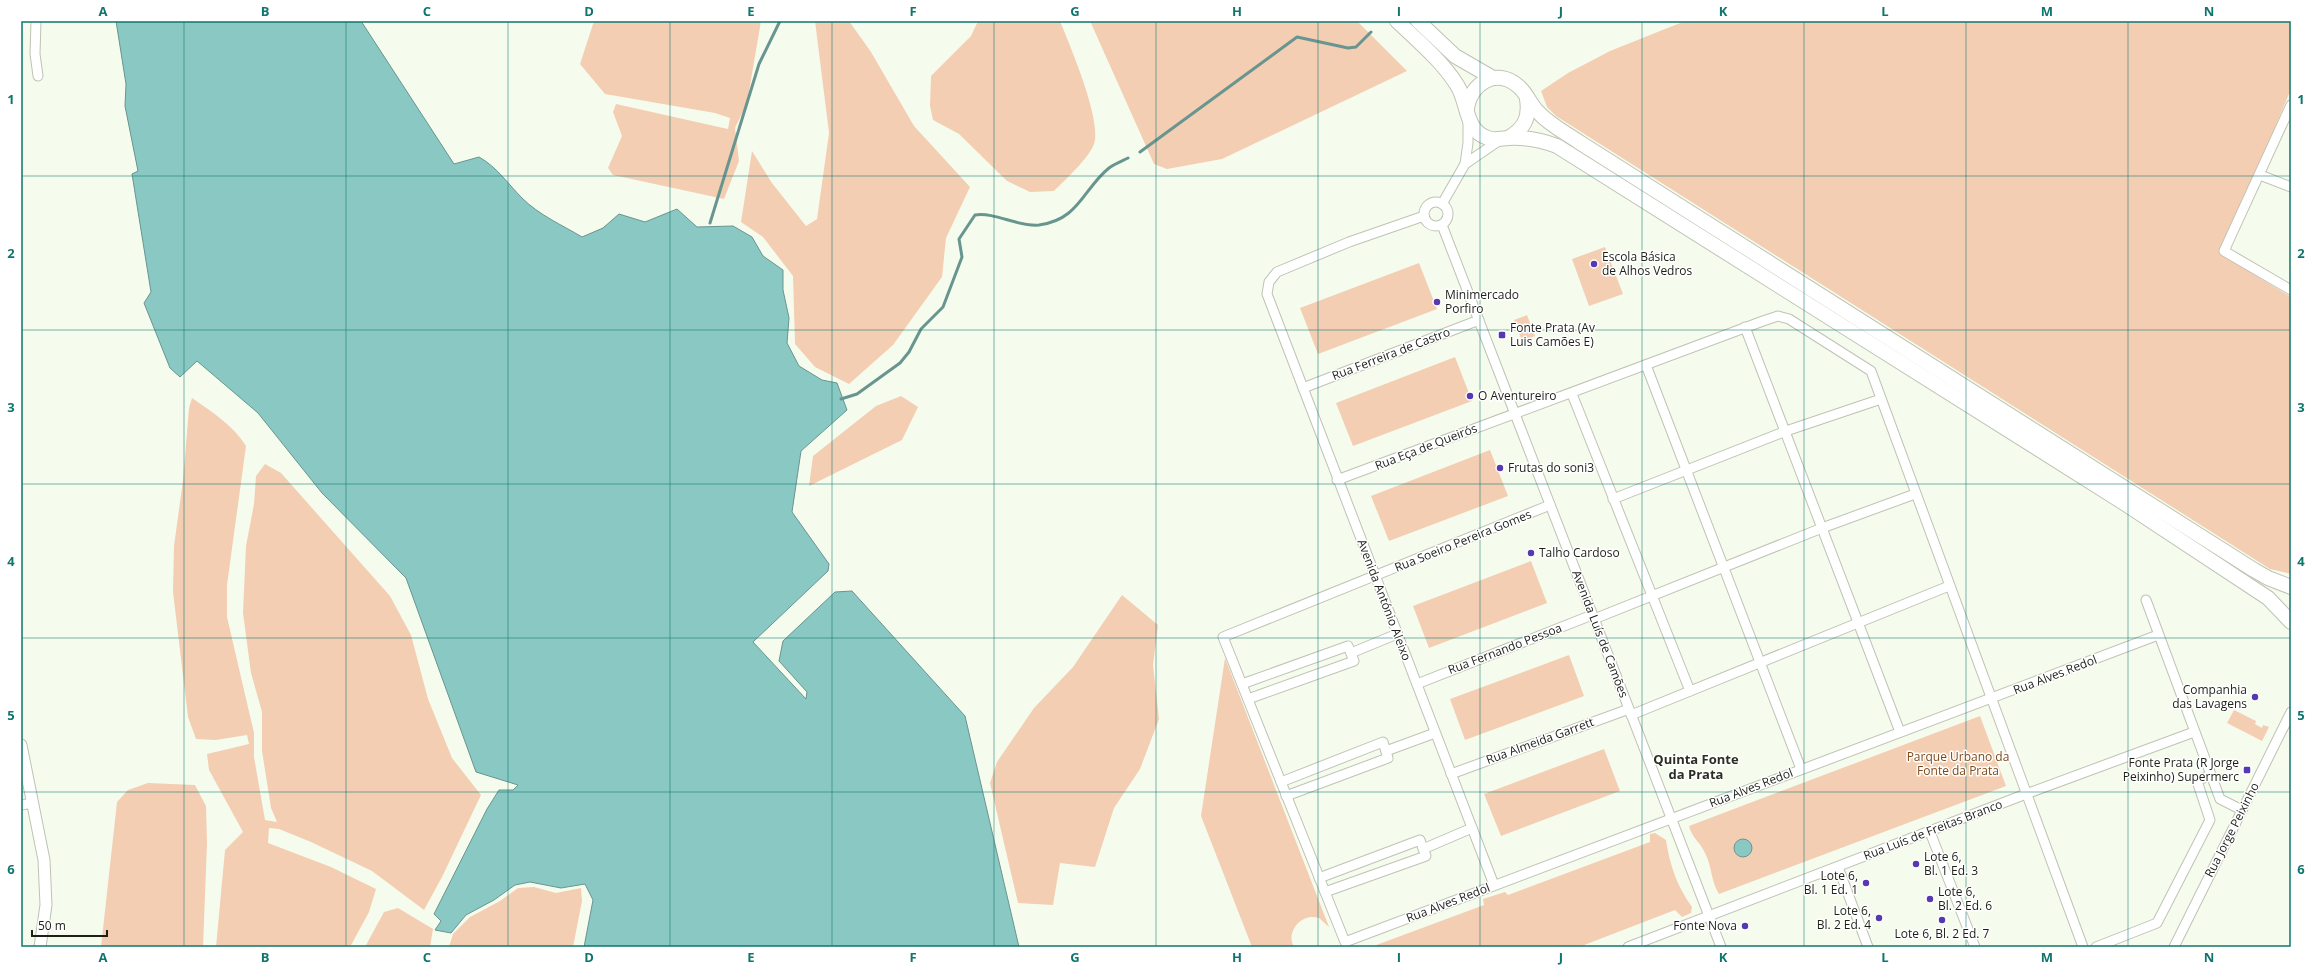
<svg xmlns="http://www.w3.org/2000/svg" width="2312" height="968" viewBox="0 0 2312 968" font-family="'Open Sans',sans-serif">
  <style>
    .green { fill: #f3ceb3 }
    .water { fill: #89c8c3; stroke: #699590 }
    .lines { fill: none; stroke-linecap: round; stroke-linejoin: round }
    .stream { stroke: #699590; stroke-width: 3 }
    .minor-casing { stroke: #bec3b4; stroke-width: 11 }
    .tertiary-casing { stroke: #bec3b4; stroke-width: 13 }
    .primary-casing { stroke: #bec3b4; stroke-width: 16 }
    .minor { stroke: #fff; stroke-width: 9 }
    .tertiary { stroke: #fff; stroke-width: 11 }
    .primary { stroke: #fff; stroke-width: 14 }
    .grid { fill: none; stroke: #0f766e; stroke-width: 1; stroke-opacity: 0.55 }
    .poi-dot { fill: #5639b1; stroke: #fff; stroke-width: 1.5 }
    .labels { text-anchor: middle; stroke-width: 3; stroke-linejoin: round; paint-order: stroke }
    .poi-label { font-size: 12px; fill: #1d1f19; stroke: #fff; text-anchor: start }
    .street-label { font-size: 12px; fill: #1d1f19; stroke: #fff }
    .park-label { font-size: 12px; fill: #7e4919; stroke: #fff }
    .neighbourhood-label { font-size: 13px; font-weight: bold; fill: #2b2f23; stroke: #fff }
    .neatline { fill: none; stroke: #0f766e; stroke-width: 1.5 }
    .grid-label { font-size: 13px; text-anchor: middle; font-weight: bold; fill: #0f766e }
  </style>
  <rect width="100%" height="100%" fill="#f6fced"/>
  <g class="green">
    <polygon points="594,21 761,21 747,103 735,128 739,161 724,199 613,175 608,168 622,136 613,112 616,104 728,129 730,118 715,113 605,94 580,64"/>
    <polygon points="815,21 849,21 871,52 914,126 970,187 946,238 942,277 893,345 849,384 815,367 795,344 793,276 763,237 741,222 752,151 772,183 806,226 817,219 829,133"/>
    <path d="M978 21H1060C1070 46 1102 120 1094 144 1089 158 1065 180 1054 191L1030 192 1007 181 959 134 933 120 930 106 931 76 971 36Z"/>
    <polygon points="1090,21 1357,21 1407,71 1222,159 1167,169 1154,164"/>
    <polygon points="1685,21 2291,21 2291,89 2222,255 2291,297 2291,574 2270,569 1556,116 1547,107 1541,91 1568,73 1610,51"/>
    <polygon points="1605,247 1623,294 1589,306 1572,259"/>
    <polygon points="1419,263 1437,309 1318,354 1300,308"/>
    <polygon points="1527,315 1535,336 1522,341 1514,320"/>
    <polygon points="1455,357 1472,401 1353,446 1336,403"/>
    <polygon points="901,396 918,407 902,440 809,486 813,456 876,406"/>
    <path d="M192 398C212 412 234 426 246 446L227 585V617L254 733V757L265 820 277 822 271 808 262 751V712L251 673 243 613 246 546 254 504 256 476 265 464 281 473 390 596 411 635 428 699 452 758 481 795 442 877 424 910 372 871 311 842 279 829 269 828 268 843 331 867 376 889 369 912 350 947H216L225 850 243 832 209 770 207 754 249 744 247 735 216 740 196 739 188 717 173 592 174 546 183 480 189 408Z"/>
    <polygon points="1490,450 1508,496 1389,541 1371,496"/>
    <polygon points="1531,561 1547,603 1429,648 1413,606"/>
    <polygon points="1122,595 1158,625 1153,665 1159,719 1140,769 1114,808 1095,867 1060,863 1053,905 1018,903 990,783 997,762 1034,708 1073,667"/>
    <polygon points="1569,655 1584,696 1465,740 1450,699"/>
    <path d="M1225 658 1329 927C1326 925 1322 920 1319 918 1302 912 1285 932 1294 947H1252L1201 816Z"/>
    <polygon points="2234,710 2256,721 2255,724 2262,728 2263,725 2269,727 2262,741 2227,723"/>
    <path d="M1980 716 2006 786 1719 894C1711 882 1712 866 1705 853 1700 842 1692 838 1689 826Z"/>
    <polygon points="1604,749 1620,791 1501,836 1484,794"/>
    <polygon points="148,783 195,785 206,806 207,843 203,947 101,947 117,802 128,790"/>
    <path d="M1655 833 1666 840C1670 866 1677 886 1692 907L1691 913 1682 917 1675 910 1579 947H1371L1484 905 1483 899 1505 892 1508 895 1650 842V834Z"/>
    <polygon points="534,887 556,893 581,888 582,901 573,947 449,947 453,934 470,917 500,901 518,888"/>
    <polygon points="398,908 433,929 430,947 365,947 384,912"/>
  </g>
  <g class="water">
    <path d="M116 21H361L454 164 479 157C497 167 508 184 522 198 539 215 562 225 582 237L603 228 619 214 645 222 677 209 697 227 733 226 752 237 763 256 783 270V290L789 318 787 343 799 366 822 380 837 383 847 410 801 451 792 512 829 564 828 571 753 642 806 699 807 692 779 661 783 641 835 592 852 591 965 716 1019 947H584L593 900 585 884 561 888 530 882 515 885 494 900 466 915 451 933 435 930 441 921 434 914 487 809 499 790H513L518 785 476 772 406 578 322 493 258 413 197 361 180 377 170 368 144 303 151 292 132 174 138 171 125 106 126 84Z"/>
    <circle cx="1743" cy="848" r="9"/>
  </g>
  <g class="lines">
    <g class="stream">
      <polyline points="1140,152 1297,37 1348,48 1356,47 1371,32"/>
      <polyline points="710,223 759,64 780,21"/>
      <path d="M841 399 857 394 900 363 909 352 921 329 943 307 962 257 959 239 975 215C996 212 1017 227 1039 225 1079 220 1083 189 1109 168 1114 164 1122 161 1128 158"/>
    </g>
    <g class="minor-casing">
      <g id="minor">
        <polyline points="36,21 35,54 38,76"/>
        <polyline points="2291,105 2224,251 2291,290"/>
        <polyline points="1465,164 1468,143 1468,120"/>
        <polyline points="2260,175 2291,187"/>
        <circle cx="1436" cy="214" r="12"/>
        <polyline points="1442,204 1465,164 1500,140"/>
        <polyline points="1424,216 1349,242 1277,272 1269,282 1267,294 1494,885"/>
        <polyline points="1442,225 1721,947"/>
        <polyline points="1745,327 1900,732"/>
        <polyline points="1646,365 1801,769"/>
        <polyline points="1303,388 1479,320"/>
        <polyline points="1572,394 1690,691"/>
        <polyline points="1337,480 1763,321 1778,316 1789,319 1871,371 2083,947"/>
        <polyline points="1613,499 1786,431 1881,399"/>
        <polyline points="1550,505 1223,637 1345,942 2158,635"/>
        <polyline points="2146,600 2220,799 2242,810"/>
        <polyline points="1594,619 1822,528 1915,494"/>
        <polyline points="1351,653 1397,634"/>
        <polyline points="1242,684 1348,646 1354,661 1248,699"/>
        <polyline points="1417,684 1592,615"/>
        <polyline points="1631,715 1949,586"/>
        <polyline points="1386,751 1435,733"/>
        <polyline points="1451,774 1629,709"/>
        <polyline points="1281,782 1383,742 1388,758 1286,796"/>
        <polyline points="21,805 33,803"/>
        <polyline points="1930,832 1975,947"/>
        <polyline points="1423,849 1472,828"/>
        <polyline points="1838,867 1868,947"/>
        <polyline points="1319,878 1420,840 1426,856 1325,892"/>
        <polyline points="1628,947 2026,794 2194,732"/>
        <polyline points="2096,947 2157,923 2210,820 2197,781 2210,775"/>
        <polyline points="2174,947 2291,712"/>
      </g>
    </g>
    <g class="tertiary-casing">
      <polyline id="tertiary" points="21,745 44,860 46,905 40,947"/>
    </g>
    <g class="primary-casing">
      <g id="primary">
        <path d="M1397 21C1418 41 1442 61 1457 85 1469 104 1464 130 1488 138 1495 141 1502 138 1509 138 1526 137 1541 140 1557 146L2124 503 2268 598 2291 622"/>
        <polyline points="1418,21 1455,56 1493,78"/>
        <path d="M1467 109C1470 84 1496 67 1518 86 1527 93 1530 105 1539 113 1550 125 1566 133 1579 142L2254 570 2268 578 2291 587"/>
        <path d="M1508 138C1524 129 1530 118 1527 99"/>
      </g>
    </g>
    <use href="#minor" class="minor"/>
    <use href="#tertiary" class="tertiary"/>
    <use href="#primary" class="primary"/>
  </g>
  <path class="grid" d="M184 21V947M346 21V947M508 21V947M670 21V947M832 21V947M994 21V947M1156 21V947M1318 21V947M1480 21V947M1642 21V947M1804 21V947M1966 21V947M2128 21V947M21 176H2291M21 330H2291M21 484H2291M21 638H2291M21 792H2291"/>
  <g class="poi-dot">
    <circle cx="1594" cy="264" r="4"/>
    <circle cx="1437" cy="302" r="4"/>
    <rect x="1498" y="331" width="8" height="8" rx="2"/>
    <circle cx="1470" cy="396" r="4"/>
    <circle cx="1500" cy="468" r="4"/>
    <circle cx="1531" cy="553" r="4"/>
    <circle cx="2255" cy="697" r="4"/>
    <rect x="2243" y="766" width="8" height="8" rx="2"/>
    <circle cx="1916" cy="864" r="4"/>
    <circle cx="1866" cy="883" r="4"/>
    <circle cx="1930" cy="899" r="4"/>
    <circle cx="1879" cy="918" r="4"/>
    <circle cx="1942" cy="920" r="4"/>
    <circle cx="1745" cy="926" r="4"/>
  </g>
  <g class="labels">
    <g class="poi-label">
      <text x="1602" y="261">Escola Básica<tspan x="1602" dy="14">de Alhos Vedros</tspan></text>
      <text x="1445" y="299">Minimercado<tspan x="1445" dy="14">Porfiro</tspan></text>
      <text x="1510" y="332">Fonte Prata (Av<tspan x="1510" dy="14">Luis Camões E)</tspan></text>
      <text x="1478" y="400">O Aventureiro</text>
      <text x="1508" y="472">Frutas do soni3</text>
      <text x="1539" y="557">Talho Cardoso</text>
      <text x="2247" y="694" text-anchor="end">Companhia<tspan x="2247" dy="14">das Lavagens</tspan></text>
      <text x="2239" y="767" text-anchor="end">Fonte Prata (R Jorge<tspan x="2239" dy="14">Peixinho) Supermerc</tspan></text>
      <text x="1924" y="861">Lote 6,<tspan x="1924" dy="14">Bl. 1 Ed. 3</tspan></text>
      <text x="1858" y="880" text-anchor="end">Lote 6,<tspan x="1858" dy="14">Bl. 1 Ed. 1</tspan></text>
      <text x="1938" y="896">Lote 6,<tspan x="1938" dy="14">Bl. 2 Ed. 6</tspan></text>
      <text x="1871" y="915" text-anchor="end">Lote 6,<tspan x="1871" dy="14">Bl. 2 Ed. 4</tspan></text>
      <text x="1737" y="930" text-anchor="end">Fonte Nova</text>
      <text x="1942" y="938" text-anchor="middle">Lote 6, Bl. 2 Ed. 7</text>
    </g>
    <g class="street-label">
      <text transform="translate(1391 354) rotate(-21)" y="4">Rua Ferreira de Castro</text>
      <text transform="translate(1426 447) rotate(-21)" y="4">Rua Eça de Queirós</text>
      <text transform="translate(1463 541) rotate(-22)" y="4">Rua Soeiro Pereira Gomes</text>
      <text transform="translate(1384 600) rotate(69)" y="4">Avenida António Aleixo</text>
      <text transform="translate(1600 634) rotate(69)" y="4">Avenida Luís de Camões</text>
      <text transform="translate(1505 649) rotate(-21)" y="4">Rua Fernando Pessoa</text>
      <text transform="translate(2055 675) rotate(-21)" y="4">Rua Alves Redol</text>
      <text transform="translate(1540 741) rotate(-20)" y="4">Rua Almeida Garrett</text>
      <text transform="translate(1751 788) rotate(-21)" y="4">Rua Alves Redol</text>
      <text transform="translate(1933 830) rotate(-21)" y="4">Rua Luís de Freitas Branco</text>
      <text transform="translate(2232 830) rotate(-63)" y="4">Rua Jorge Peixinho</text>
      <text transform="translate(1448 903) rotate(-21)" y="4">Rua Alves Redol</text>
    </g>
    <g class="park-label">
      <text x="1958" y="761">Parque Urbano da<tspan x="1958" dy="14">Fonte da Prata</tspan></text>
    </g>
    <g class="neighbourhood-label">
      <text x="1696" y="764">Quinta Fonte<tspan x="1696" dy="15">da Prata</tspan></text>
    </g>
  </g>
  <rect width="2312" height="968" fill="none" stroke="#ffffff" stroke-width="44"/>
  <path d="M32 930v6h75v-6" fill="none" stroke="#1d1f19" stroke-width="2"/>
  <text x="38" y="930" font-size="12" fill="#1d1f19" stroke="#ffffff" stroke-width="3" paint-order="stroke">50 m</text>
  <rect x="22" y="22" width="2268" height="924" class="neatline"/>
  <g class="grid-label">
    <text x="103" y="16">A</text>
    <text x="265" y="16">B</text>
    <text x="427" y="16">C</text>
    <text x="589" y="16">D</text>
    <text x="751" y="16">E</text>
    <text x="913" y="16">F</text>
    <text x="1075" y="16">G</text>
    <text x="1237" y="16">H</text>
    <text x="1399" y="16">I</text>
    <text x="1561" y="16">J</text>
    <text x="1723" y="16">K</text>
    <text x="1885" y="16">L</text>
    <text x="2047" y="16">M</text>
    <text x="2209" y="16">N</text>
    <text x="11" y="104">1</text>
    <text x="2301" y="104">1</text>
    <text x="11" y="258">2</text>
    <text x="2301" y="258">2</text>
    <text x="11" y="412">3</text>
    <text x="2301" y="412">3</text>
    <text x="11" y="566">4</text>
    <text x="2301" y="566">4</text>
    <text x="11" y="720">5</text>
    <text x="2301" y="720">5</text>
    <text x="11" y="874">6</text>
    <text x="2301" y="874">6</text>
    <text x="103" y="962">A</text>
    <text x="265" y="962">B</text>
    <text x="427" y="962">C</text>
    <text x="589" y="962">D</text>
    <text x="751" y="962">E</text>
    <text x="913" y="962">F</text>
    <text x="1075" y="962">G</text>
    <text x="1237" y="962">H</text>
    <text x="1399" y="962">I</text>
    <text x="1561" y="962">J</text>
    <text x="1723" y="962">K</text>
    <text x="1885" y="962">L</text>
    <text x="2047" y="962">M</text>
    <text x="2209" y="962">N</text>
  </g>
</svg>
